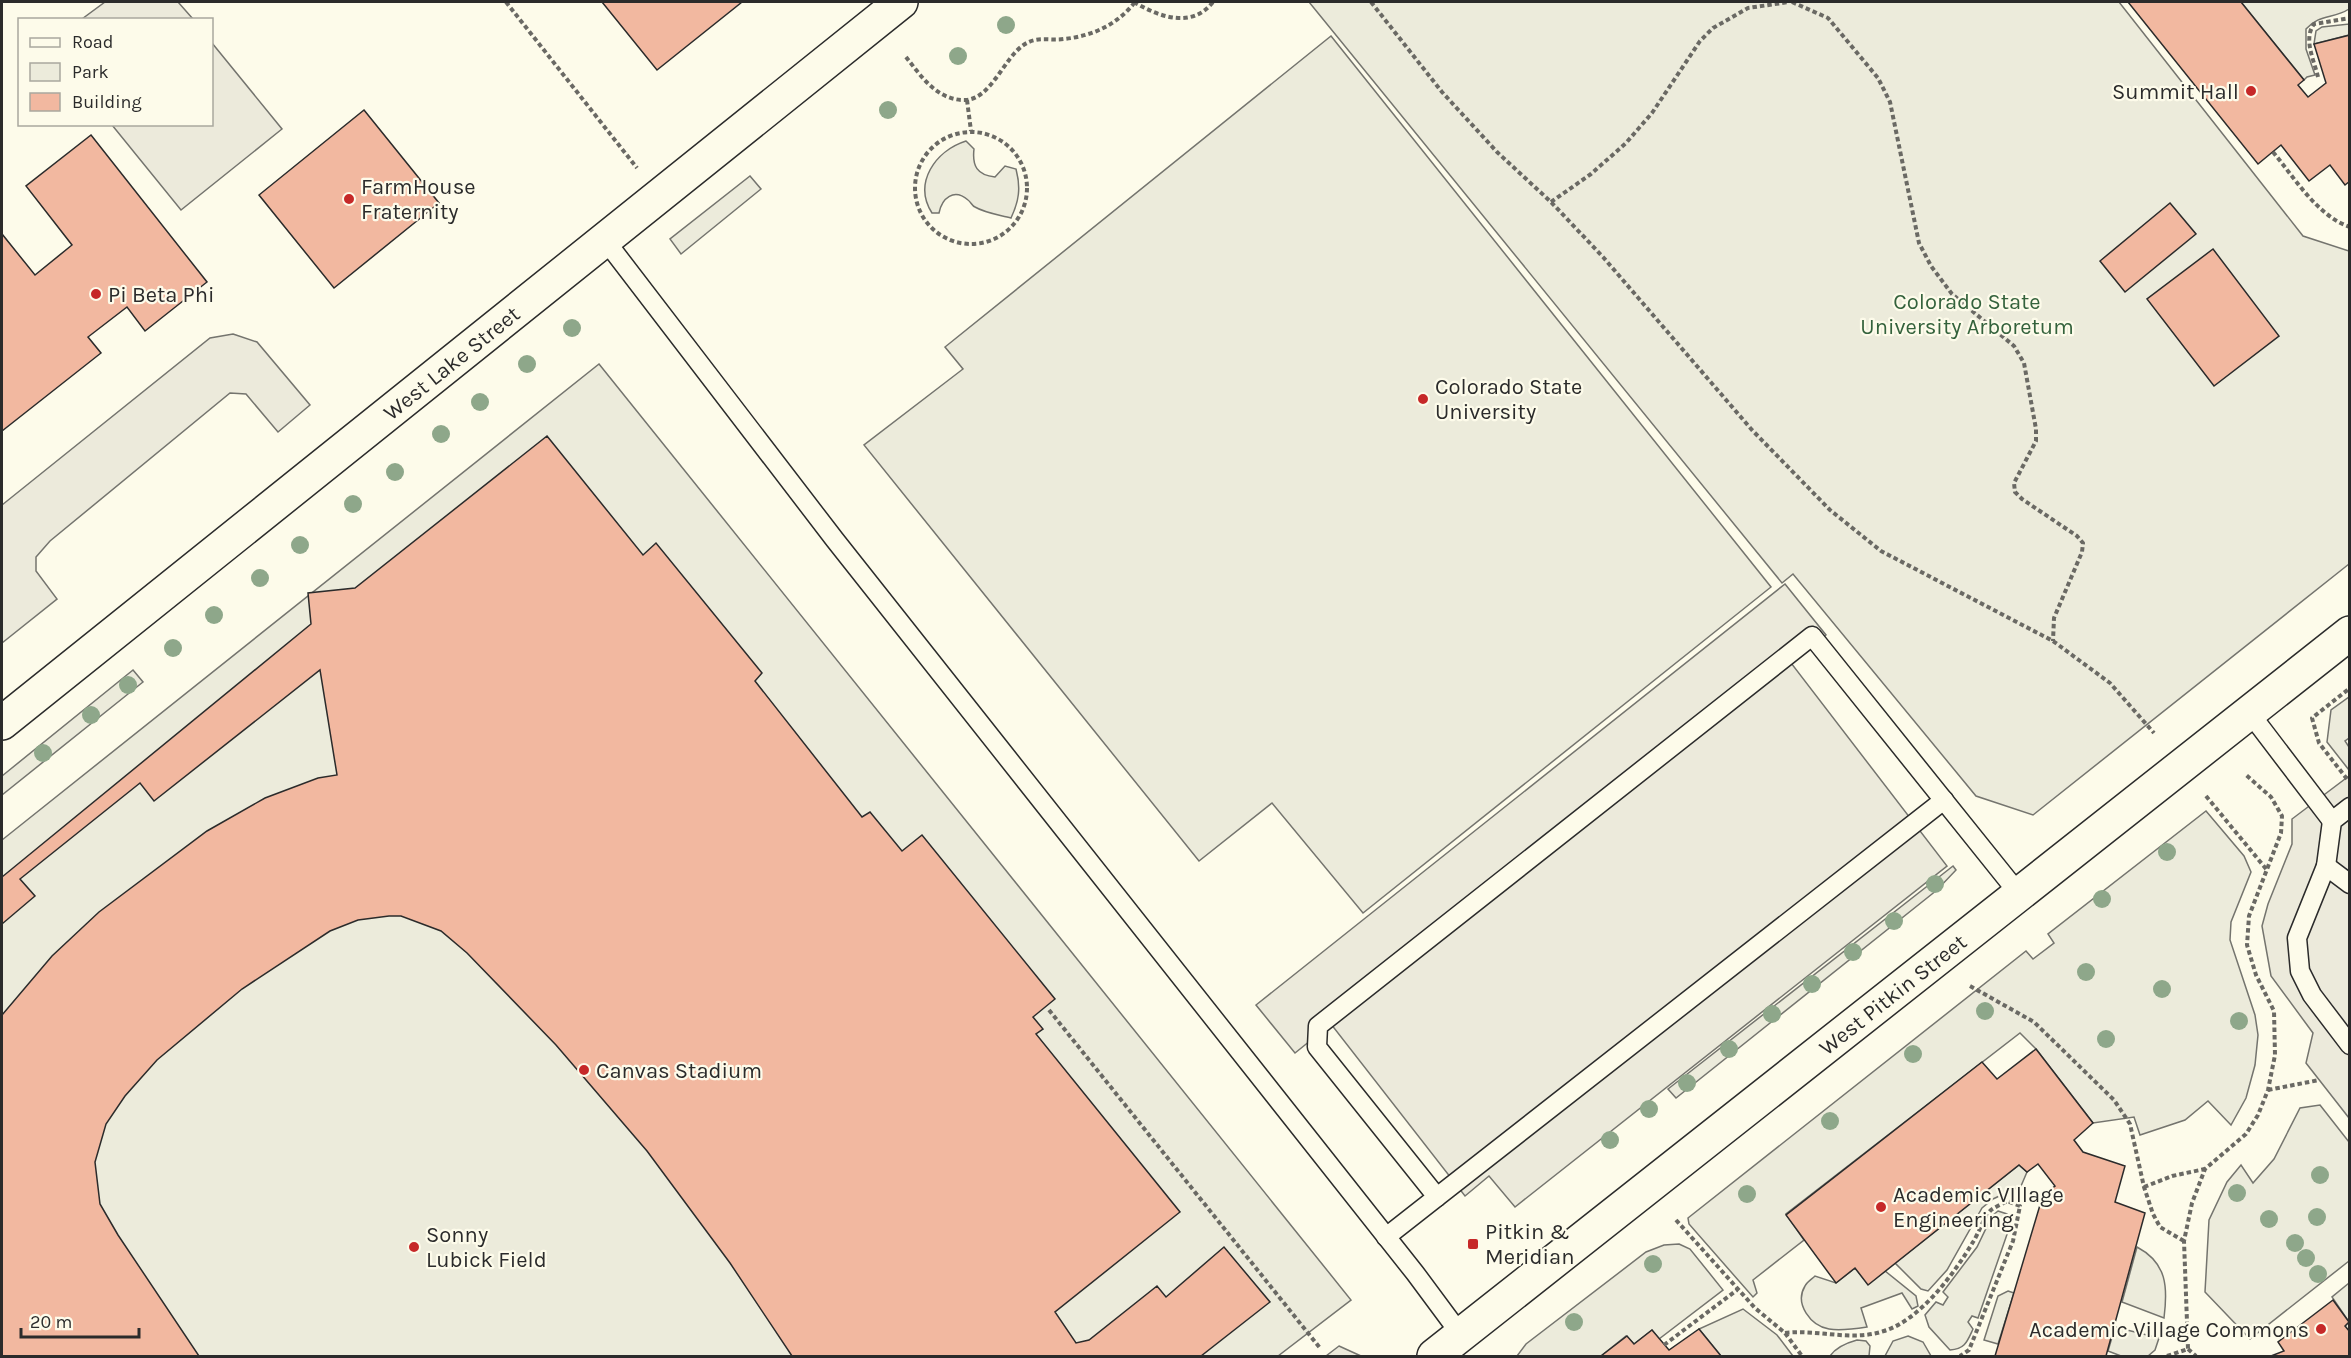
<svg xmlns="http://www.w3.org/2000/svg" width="2351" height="1358" viewBox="0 0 2351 1358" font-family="Karla,sans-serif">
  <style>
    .green { fill: #ecebdb; stroke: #74746e; stroke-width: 1.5 }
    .parking { fill: #eceadb; stroke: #74746e; stroke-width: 1.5 }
    .building { fill: #f2b8a0; stroke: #2b2b2b; stroke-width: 1.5 }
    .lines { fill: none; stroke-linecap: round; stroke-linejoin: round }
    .service-casing { stroke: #2b2b2b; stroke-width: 21 }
    .minor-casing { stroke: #2b2b2b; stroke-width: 36 }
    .path { stroke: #6a6964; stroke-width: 4; stroke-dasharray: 4.5 3; stroke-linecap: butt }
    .service { stroke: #fdfbea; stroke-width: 18 }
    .minor { stroke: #fdfbea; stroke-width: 33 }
    .tree { fill: #8ea78a }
    .poi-dot { fill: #c62828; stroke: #fdfbea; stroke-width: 2 }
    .labels { text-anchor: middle; stroke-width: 4.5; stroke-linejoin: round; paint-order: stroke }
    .poi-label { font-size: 22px; fill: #2b2b2b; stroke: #fdfbea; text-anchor: start }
    .park-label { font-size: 22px; fill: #34623c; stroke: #fdfbea }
    .street-label { font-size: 22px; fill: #2b2b2b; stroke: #fdfbea }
  </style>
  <rect width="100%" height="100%" fill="#fdfbea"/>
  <g class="green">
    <polygon points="1309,2 2119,2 2303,236 2349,251 2349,564 2033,815 1976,796 1793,574 1782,583"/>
    <path d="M2241 2H2349V9C2334 19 2319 14 2306 29V49L2315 75 2307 77 2304 80Z"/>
    <polygon points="2349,24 2349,35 2314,44 2316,31 2322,27"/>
    <polygon points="1331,36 1771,587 1363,913 1272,803 1199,861 864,445 963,369 945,347"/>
    <path d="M966 141 974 149C972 166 977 175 995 177L1005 166 1016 169C1021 188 1019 201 1011 218 1000 215 985 213 975 207 972 206 971 202 968 200 954 188 942 198 939 213H932C913 183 935 151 966 141Z"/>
    <polygon points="750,176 761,189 681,254 670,239"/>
    <polygon points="599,364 1351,1300 1278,1356 2,1356 2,840"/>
    <polygon points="133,670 143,682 2,795 2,776"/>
    <polygon points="2349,697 2349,738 2345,741 2349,747 2349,770 2327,742 2331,710"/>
    <polygon points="2206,811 2244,856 2251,872 2231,922 2230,940 2255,1015 2258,1035 2255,1065 2246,1098 2231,1125 2208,1101 2185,1120 2140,1135 2134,1117 2093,1123 2036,1049 2020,1033 1786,1214 1804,1240 1753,1280 1757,1293 1753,1297 1689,1224 1688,1218 2026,951 2033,959 2054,943 2048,934"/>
    <polygon points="1953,866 1956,870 1937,890 1676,1098 1668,1089"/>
    <polygon points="2320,1105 2349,1142 2349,1261 2250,1339 2205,1292 2209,1220 2227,1182 2241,1165 2253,1183 2274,1159 2300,1108"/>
    <polygon points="2019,1165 2027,1172 2021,1186 1993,1199 1982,1208 1947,1270 1928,1291 1921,1289 1895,1263"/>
    <path d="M1998 1211 2007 1214 2012 1220 1978 1318 1972 1316 1968 1322 1973 1329C1967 1342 1965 1349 1950 1350L1929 1327 1925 1315 1936 1302 1943 1305 1948 1297 1943 1292 1977 1247 1992 1216Z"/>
    <polygon points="1679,1244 1690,1249 1723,1290 1659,1339 1652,1330 1634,1344 1626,1336 1601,1356 1517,1356 1526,1344 1646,1252 1664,1245"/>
    <path d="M2137 1247C2167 1263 2168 1287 2164 1318L2122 1302Z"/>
    <path d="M1855 1268 1868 1284 1885 1271 1916 1296 1918 1306 1912 1309 1902 1293 1861 1308 1867 1327C1854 1329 1841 1331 1829 1329 1811 1326 1794 1304 1805 1286 1807 1282 1812 1279 1815 1276L1836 1283Z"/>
    <polygon points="2349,1283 2349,1332 2345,1326 2349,1322 2332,1297"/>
    <polygon points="2008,1291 2014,1293 1998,1344 1984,1340 1998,1296"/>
    <polygon points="1743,1309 1777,1335 1793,1356 1721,1356 1699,1329"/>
    <polygon points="2115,1327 2159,1338 2155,1350 2148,1356 2121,1356 2108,1351"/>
    <polygon points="1908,1336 1923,1342 1931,1356 1885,1356 1893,1341"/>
    <path d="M1857 1340 1866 1341 1870 1346 1869 1356H1830C1836 1347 1846 1343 1857 1340Z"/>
  </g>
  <g class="parking">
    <polygon points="105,2 178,2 193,19 82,19"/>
    <polygon points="212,43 282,129 181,210 112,125 212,124"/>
    <polygon points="233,334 257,342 310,405 278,432 246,394 230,393 50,541 36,557 36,571 57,599 2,643 2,505 210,338"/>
    <polygon points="1785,584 1826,635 1791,663 1947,866 1515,1207 1489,1176 1465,1196 1331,1024 1295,1053 1256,1005"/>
    <polygon points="2349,776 2349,1118 2306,1063 2313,1033 2271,976 2262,926 2268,904 2292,844 2292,819"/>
    <polygon points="1339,1346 1361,1356 1326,1356"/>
  </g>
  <g class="building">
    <polygon points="602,2 742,2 657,70"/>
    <polygon points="2128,2 2241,2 2304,80 2298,85 2308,97 2326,83 2314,44 2350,35 2350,181 2345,185 2330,165 2309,181 2281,145 2258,164"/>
    <polygon points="364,110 439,203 334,288 259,195"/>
    <polygon points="91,135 207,282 145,331 127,307 88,337 101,353 2,431 2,234 35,275 72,245 26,186"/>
    <polygon points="2170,203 2196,234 2125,292 2100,261"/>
    <polygon points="2213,249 2279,336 2214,386 2147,299"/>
    <polygon points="547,436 643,555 656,543 762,673 755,681 862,817 870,812 902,851 922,835 1055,999 1033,1017 1043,1029 1036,1034 1180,1212 1055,1312 1076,1343 1089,1340 1157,1286 1166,1297 1224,1247 1270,1302 1201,1356 792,1356 730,1263 647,1151 556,1045 467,953 441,931 401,916 389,916 358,920 330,931 242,989 157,1060 125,1096 106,1124 95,1162 100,1204 118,1235 199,1356 2,1356 2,1015 52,956 99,912 207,831 265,798 318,778 337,775 320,670 154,801 140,783 20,879 35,896 2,924 2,877 311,624 308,593 355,588"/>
    <polygon points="2036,1049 2093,1123 2074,1140 2083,1152 2125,1166 2115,1202 2145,1213 2106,1356 1995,1356 2043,1195 2055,1186 2038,1164 2027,1172 2019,1165 1868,1285 1855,1268 1836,1283 1786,1215 1982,1062 1997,1079"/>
    <polygon points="2333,1300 2349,1322 2345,1326 2350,1332 2350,1356 2271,1356 2284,1351 2278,1342"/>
    <polygon points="1699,1329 1721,1356 1601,1356 1627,1336 1634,1344 1652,1330 1669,1350"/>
  </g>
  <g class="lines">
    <g class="service-casing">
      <g id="service">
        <polyline points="605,240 835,540 1415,1273 1461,1335"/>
        <polyline points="2249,712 2332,821"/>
        <polyline points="2350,807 2332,821 2326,866 2297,938 2300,971 2312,995 2350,1045"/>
        <polyline points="2326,866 2350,884"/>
        <polyline points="1437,1197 1944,800"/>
        <polyline points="1386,1237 1437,1197 1317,1047 1318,1026 1812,636 2019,894"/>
      </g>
    </g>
    <g class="minor-casing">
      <g id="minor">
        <path id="s1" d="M2 723 901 2"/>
        <path id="s2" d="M1434 1356 2350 633"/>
      </g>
    </g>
    <g class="path">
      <polyline points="506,2 637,168"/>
      <path d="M1134 2C1159 17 1192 29 1213 2"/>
      <polyline points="1371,2 1442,92 1497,152 1551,202 1603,257 1752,430 1830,510 1881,551 2053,641 2110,683 2154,733"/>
      <polyline points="1792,2 1828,18 1878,78 1890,102 1919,243 1931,266 1952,294 2014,346 2024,363 2036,429 2036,441 2014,483 2015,492 2022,499 2077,536 2083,543 2082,552 2054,618 2053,641"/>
      <path d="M906 57C921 76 937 101 966 100 992 98 1004 57 1025 44 1038 36 1050 41 1064 39 1093 36 1118 24 1135 2"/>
      <path d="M2318 77C2314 60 2303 39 2314 24L2350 18"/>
      <polyline points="967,100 971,131"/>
      <circle cx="971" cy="188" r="56"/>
      <path d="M2273 152C2294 177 2317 216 2350 227"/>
      <polyline points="1551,202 1591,174 1626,143 1652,113 1700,41 1713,28 1748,8 1789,2"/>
      <polyline points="2347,779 2319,743 2312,718 2350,688"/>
      <polyline points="2206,796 2267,870"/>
      <polyline points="1970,986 2034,1022 2114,1100 2130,1124 2144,1187 2153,1214 2160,1227 2184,1241"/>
      <polyline points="1049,1010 1320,1348"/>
      <polyline points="2268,1090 2319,1080"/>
      <polyline points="2144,1187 2172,1176 2205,1169"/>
      <polyline points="1676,1220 1755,1308 1785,1333 1802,1356"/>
      <path d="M1785 1333C1818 1329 1851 1342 1884 1331 1920 1320 1954 1274 1973 1242 1979 1233 1983 1218 1991 1210 1995 1207 2002 1204 2007 1201L2020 1206 2013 1241 1969 1350 1960 1356"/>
      <polyline points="1664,1345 1737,1290"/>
      <polyline points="2188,1349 2196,1356"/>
      <polyline points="2167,1356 2188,1349 2184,1241 2192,1203 2205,1169 2246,1134 2258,1115 2268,1090 2275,1055 2274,1011 2256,975 2247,945 2249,916 2281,833 2282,816 2271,797 2245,774"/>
    </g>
    <use href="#service" class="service"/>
    <use href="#minor" class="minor"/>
  </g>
  <g class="tree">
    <circle cx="1006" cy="25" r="9"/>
    <circle cx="958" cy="56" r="9"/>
    <circle cx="888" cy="110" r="9"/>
    <circle cx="572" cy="328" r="9"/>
    <circle cx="527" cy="364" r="9"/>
    <circle cx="480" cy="402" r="9"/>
    <circle cx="441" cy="434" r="9"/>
    <circle cx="395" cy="472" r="9"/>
    <circle cx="353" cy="504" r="9"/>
    <circle cx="300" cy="545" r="9"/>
    <circle cx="260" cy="578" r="9"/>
    <circle cx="214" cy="615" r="9"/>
    <circle cx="173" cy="648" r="9"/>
    <circle cx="128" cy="685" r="9"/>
    <circle cx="91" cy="715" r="9"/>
    <circle cx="43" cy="753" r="9"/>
    <circle cx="2167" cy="852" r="9"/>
    <circle cx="1935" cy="884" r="9"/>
    <circle cx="2102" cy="899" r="9"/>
    <circle cx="1894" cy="921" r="9"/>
    <circle cx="1853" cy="952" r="9"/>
    <circle cx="2086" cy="972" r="9"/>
    <circle cx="1812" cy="984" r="9"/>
    <circle cx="2162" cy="989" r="9"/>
    <circle cx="1985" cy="1011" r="9"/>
    <circle cx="1772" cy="1014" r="9"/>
    <circle cx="2239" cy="1021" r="9"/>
    <circle cx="2106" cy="1039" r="9"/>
    <circle cx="1729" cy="1049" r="9"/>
    <circle cx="1913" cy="1054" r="9"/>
    <circle cx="1687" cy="1083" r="9"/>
    <circle cx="1649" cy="1109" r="9"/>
    <circle cx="1830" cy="1121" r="9"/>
    <circle cx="1610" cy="1140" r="9"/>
    <circle cx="2320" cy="1175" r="9"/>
    <circle cx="2237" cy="1193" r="9"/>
    <circle cx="1747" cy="1194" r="9"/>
    <circle cx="2317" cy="1217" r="9"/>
    <circle cx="2269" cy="1219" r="9"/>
    <circle cx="2295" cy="1243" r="9"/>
    <circle cx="2306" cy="1258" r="9"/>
    <circle cx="1653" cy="1264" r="9"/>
    <circle cx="2318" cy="1274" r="9"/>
    <circle cx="1574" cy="1322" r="9"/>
  </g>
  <g class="poi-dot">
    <circle cx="2251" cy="91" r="6"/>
    <circle cx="349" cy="199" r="6"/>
    <circle cx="96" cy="294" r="6"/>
    <circle cx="1423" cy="399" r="6"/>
    <circle cx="584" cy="1070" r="6"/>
    <circle cx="1881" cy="1207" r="6"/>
    <rect x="1467" y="1238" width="12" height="12" rx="3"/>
    <circle cx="414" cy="1247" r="6"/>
    <circle cx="2321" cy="1329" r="6"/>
  </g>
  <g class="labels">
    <g class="poi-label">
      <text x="2239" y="99" text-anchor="end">Summit Hall</text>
      <text x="361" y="194">FarmHouse<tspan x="361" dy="25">Fraternity</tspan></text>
      <text x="108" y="302">Pi Beta Phi</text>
      <text x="1435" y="394">Colorado State<tspan x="1435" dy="25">University</tspan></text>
      <text x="596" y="1078">Canvas Stadium</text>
      <text x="1893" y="1202">Academic VIllage<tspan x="1893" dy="25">Engineering</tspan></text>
      <text x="1485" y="1239">Pitkin &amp;<tspan x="1485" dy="25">Meridian</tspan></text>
      <text x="426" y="1242">Sonny<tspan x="426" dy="25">Lubick Field</tspan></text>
      <text x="2309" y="1337" text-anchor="end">Academic Village Commons</text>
    </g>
    <g class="park-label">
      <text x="1967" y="309">Colorado State<tspan x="1967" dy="25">University Arboretum</tspan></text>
    </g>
    <g class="street-label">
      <text dy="8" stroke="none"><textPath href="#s1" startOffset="576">West Lake Street</textPath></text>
      <text dy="8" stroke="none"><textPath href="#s2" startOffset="584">West Pitkin Street</textPath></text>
    </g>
  </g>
  <rect width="2351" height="1358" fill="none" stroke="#2b2b2b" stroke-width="6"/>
  <rect x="18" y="18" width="195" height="108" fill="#fdfbea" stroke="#a9a89e" stroke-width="1.5"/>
  <rect x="30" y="38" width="30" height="9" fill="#fdfbea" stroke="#a9a89e" stroke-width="1.5"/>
  <text x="72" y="48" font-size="18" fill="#2b2b2b">Road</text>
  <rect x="30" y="63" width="30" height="18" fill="#ecebdb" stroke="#a9a89e" stroke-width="1.5"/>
  <text x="72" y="78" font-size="18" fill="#2b2b2b">Park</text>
  <rect x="30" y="93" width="30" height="18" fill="#f2b8a0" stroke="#a9a89e" stroke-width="1.5"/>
  <text x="72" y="108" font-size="18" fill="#2b2b2b">Building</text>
  <path d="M21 1328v9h118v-9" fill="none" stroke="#2b2b2b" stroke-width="3"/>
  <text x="30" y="1328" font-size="18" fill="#2b2b2b" stroke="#fdfbea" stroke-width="4.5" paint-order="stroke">20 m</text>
</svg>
